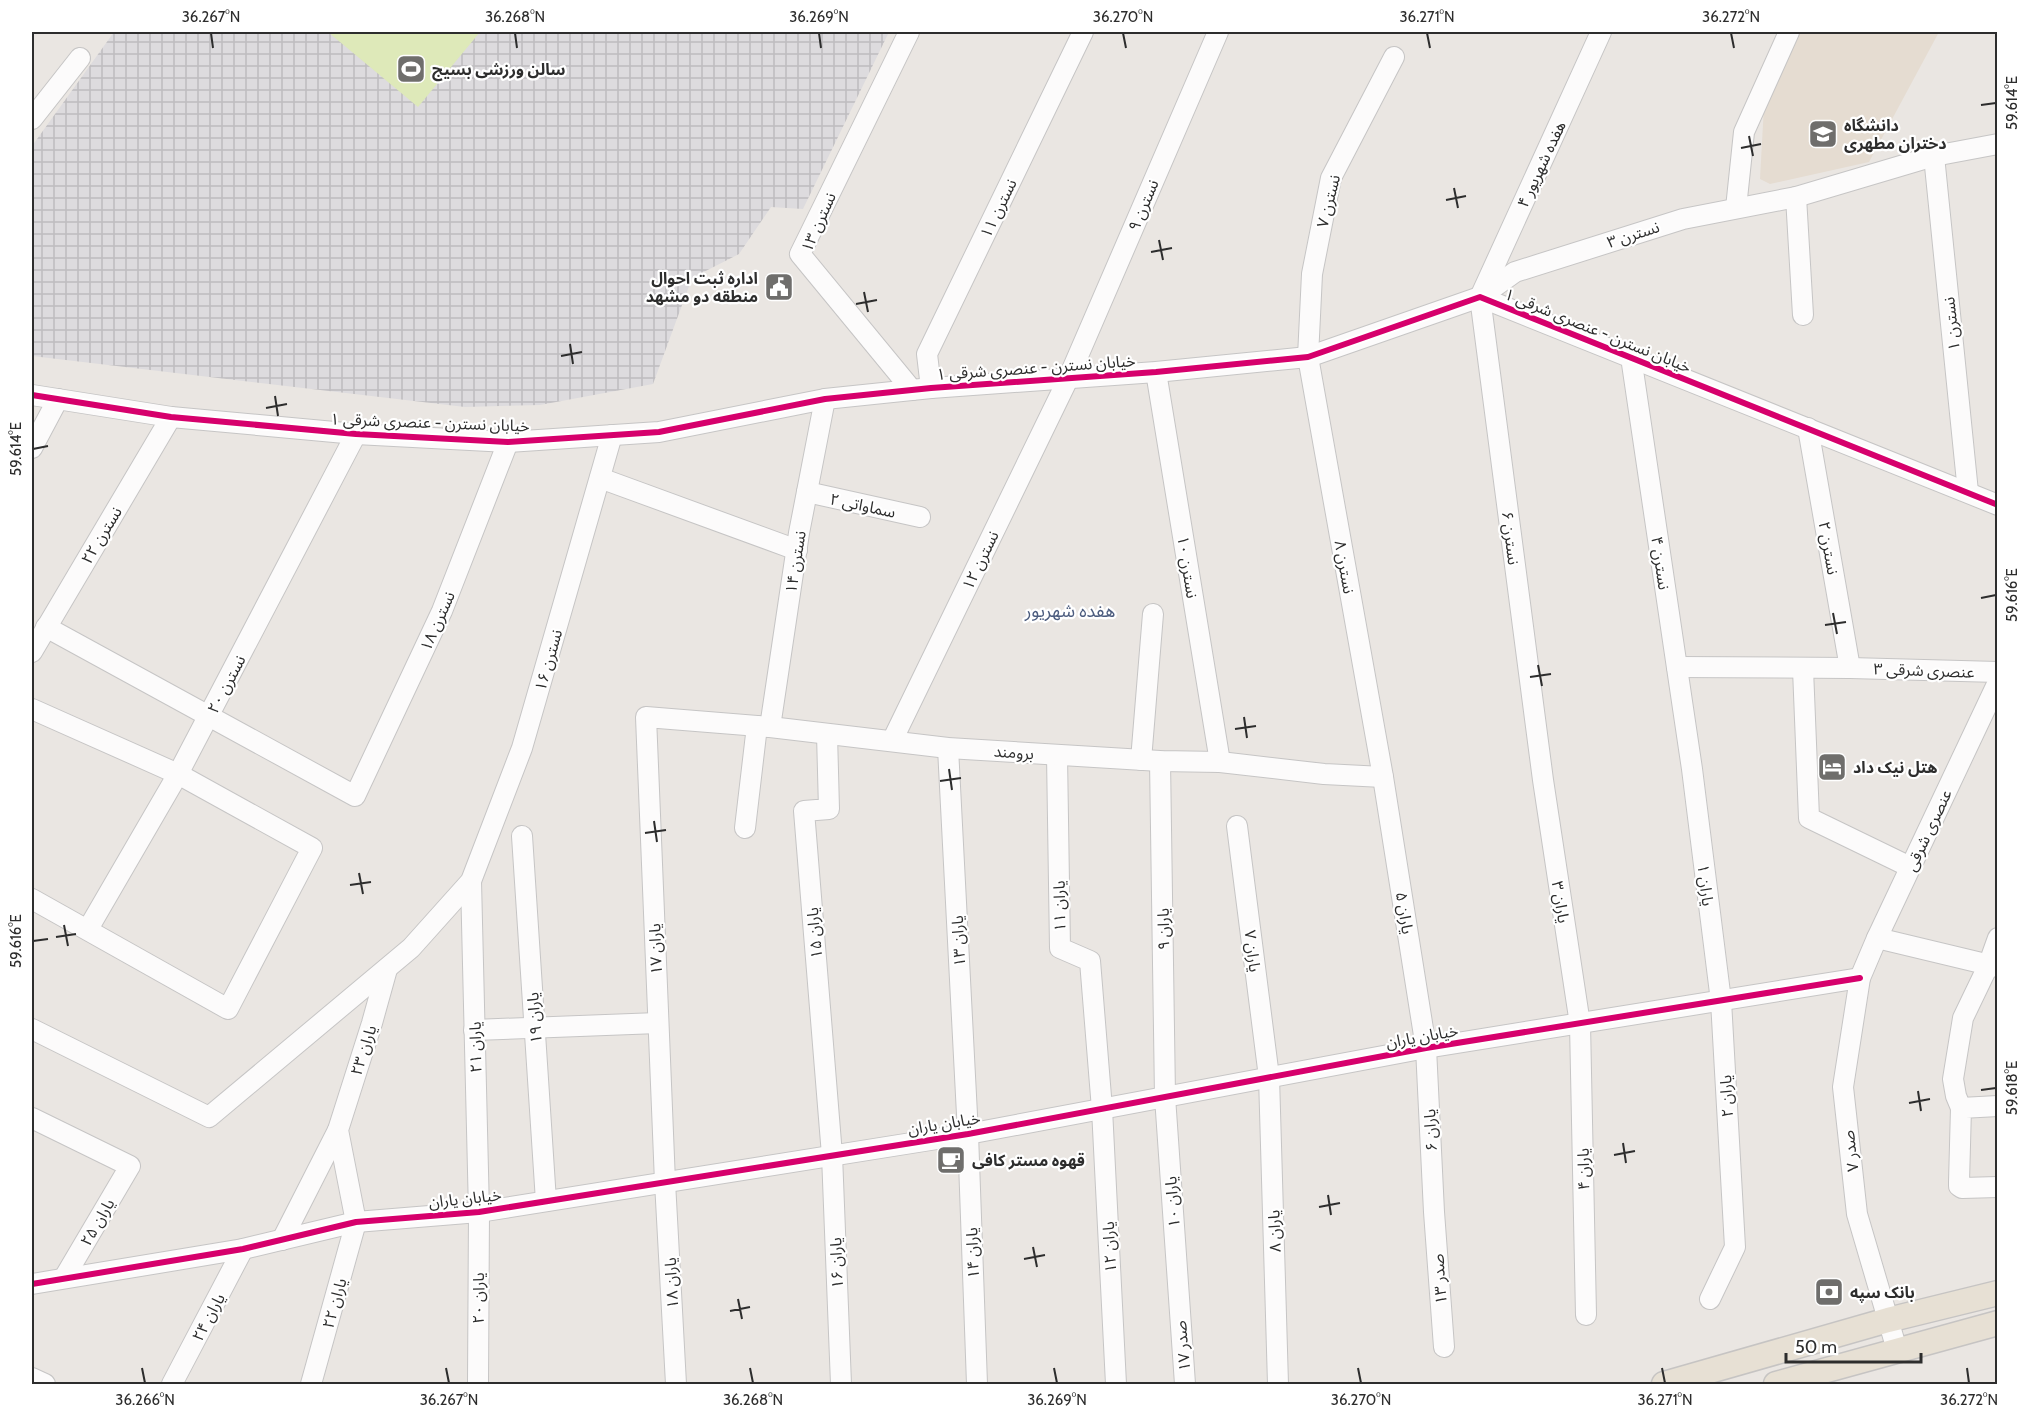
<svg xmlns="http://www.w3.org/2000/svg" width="2029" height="1416" viewBox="0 0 2029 1416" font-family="Cabin,'Noto Sans Arabic',sans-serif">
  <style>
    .industrial { fill: url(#industrial-grid) }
    .education { fill: #e5dcd1 }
    .pitch { fill: #dee9b9 }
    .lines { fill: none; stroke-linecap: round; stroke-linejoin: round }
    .minor-casing { stroke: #c6c5c5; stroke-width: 22 }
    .major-casing { stroke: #c6c4c3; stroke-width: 27 }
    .minor { stroke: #fcfbfb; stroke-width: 20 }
    .major { stroke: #e7e0d4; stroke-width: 24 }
    .cycleway-casing { stroke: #fff; stroke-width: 10 }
    .cycleway { stroke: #d6006c; stroke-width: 6 }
    .ticks { fill: none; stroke: #2d2d2d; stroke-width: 2 }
    .labels { text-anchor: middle; stroke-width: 4.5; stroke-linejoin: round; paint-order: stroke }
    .poi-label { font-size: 16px; font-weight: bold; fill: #2d2d2d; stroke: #fff; text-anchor: start }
    .street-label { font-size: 16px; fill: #2d2d2d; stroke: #fff }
    .neighbourhood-label { font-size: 18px; fill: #4c5c7e; stroke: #fff }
    .neatline { fill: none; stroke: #2d2d2d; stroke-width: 2 }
    .ticks-label { font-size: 15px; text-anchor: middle; fill: #2d2d2d }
  </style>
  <defs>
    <pattern id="industrial-grid" width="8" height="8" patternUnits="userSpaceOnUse" patternTransform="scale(1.5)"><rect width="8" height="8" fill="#dddbde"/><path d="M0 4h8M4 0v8" fill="none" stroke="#bebcbf"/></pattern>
  </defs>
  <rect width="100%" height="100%" fill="#eae6e2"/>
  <polygon class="industrial" points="114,32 889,32 803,209 771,207 739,254 692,278 653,384 540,405 465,407 32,356 32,146"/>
  <polygon class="education" points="1795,32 1939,32 1869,162 1770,184 1760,179 1764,106"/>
  <polygon class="pitch" points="328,32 480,32 418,107"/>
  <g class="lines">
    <g class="minor-casing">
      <g id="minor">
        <polyline points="909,32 800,254 912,390"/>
        <polyline points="1394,57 1331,178 1312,274 1308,357 1383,777 1426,1048 1434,1212 1444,1347"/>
        <polyline points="32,119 80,58"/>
        <polyline points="1934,156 1968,492"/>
        <polyline points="1796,197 1803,315"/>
        <polyline points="1736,208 1744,132 1789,32"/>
        <polyline points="1481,295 1601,32"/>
        <polyline points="1480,297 1543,780 1580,1024 1586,1315"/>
        <polyline points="1480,297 1515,272 1683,219 1796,197 1934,156 1998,144"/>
        <polyline points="1631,357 1692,769 1721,1001 1735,1247 1710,1299"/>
        <polyline points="1156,372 1220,762"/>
        <polyline points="931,388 927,354 1083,32"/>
        <polyline points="32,395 171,417 356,434 508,442 659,432 825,399 931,388 1156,372 1308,357 1480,297 1998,505"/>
        <polyline points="1808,428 1850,668"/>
        <polyline points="32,448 58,399"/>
        <polyline points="600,478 797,550"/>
        <polyline points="807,492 920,517"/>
        <polyline points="46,627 355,796 442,611 508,442"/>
        <polyline points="32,652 171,417"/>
        <polyline points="1677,667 1850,668 1998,672"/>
        <polyline points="1803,669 1809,818 1910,867"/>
        <polyline points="32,709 178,774 312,848 228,1009 32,899"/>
        <polyline points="770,727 799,533 825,399"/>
        <polyline points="827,734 829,809 804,811 832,1155 841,1384"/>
        <polyline points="892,741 1068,379 1218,32"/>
        <polyline points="948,748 968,1134 977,1384"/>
        <polyline points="1057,755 1060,948 1090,961 1102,1109 1116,1384"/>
        <polyline points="1141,760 1153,614"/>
        <polyline points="1160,761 1165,1097 1185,1384"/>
        <polyline points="1237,826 1269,1077 1278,1384"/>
        <polyline points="745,828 757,726"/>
        <polyline points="522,836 546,1201"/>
        <polyline points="471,881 479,1212 478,1384"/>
        <polyline points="88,929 178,774 356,434"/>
        <polyline points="1877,938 1998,967"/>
        <polyline points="32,1029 209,1117 411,948 471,881 522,748 612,435"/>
        <polyline points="474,1030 658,1023"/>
        <polyline points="1998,1106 1961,1108 1959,1182 1959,1186 1962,1188 1998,1187"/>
        <polyline points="1961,1108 1956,1096 1953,1079 1963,1018 1988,966 1998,938"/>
        <polyline points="32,1118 130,1166 64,1278"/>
        <polyline points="282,1240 338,1130"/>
        <polyline points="32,1284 243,1249 356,1222 479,1212 968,1134 1426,1048 1860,978"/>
        <polyline points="1897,1350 1857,1214 1843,1087 1860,978 1877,938 1998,682"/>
        <polyline points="32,1378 45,1384"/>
        <polyline points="172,1384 243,1249"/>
        <polyline points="311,1384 356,1222 338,1130 372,1023 387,969"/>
        <polyline points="676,1384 665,1182 646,717 770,727 948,748 1160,761 1220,762 1324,774 1383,777"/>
      </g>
    </g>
    <g class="major-casing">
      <g id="major">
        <polyline points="1664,1384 1888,1320 1998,1293"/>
        <polyline points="1776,1384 1998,1323"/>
      </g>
    </g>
    <use href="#minor" class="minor"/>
    <use href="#major" class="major"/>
    <g class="cycleway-casing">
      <g id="cycleway">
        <polyline points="32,395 171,417 356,434 508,442 659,432 825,399 931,388 1156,372 1308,357 1480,297 1998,505"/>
        <polyline points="32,1284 243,1249 356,1222 479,1212 968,1134 1426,1048 1860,978"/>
      </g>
    </g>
    <use href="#cycleway" class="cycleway"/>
  </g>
  <path class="ticks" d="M211 33 213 48M515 33 517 48M819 33 821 48M1123 33 1126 48M1427 33 1430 48M1731 33 1734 48M1981 105 1996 103M1749 136 1753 156M1741 148 1761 144M1454 188 1458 208M1446 200 1466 196M1159 240 1163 260M1151 252 1172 248M864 292 868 312M856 304 877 300M570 344 573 364M561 356 582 352M275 396 278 416M266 408 287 404M33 449 48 446M1981 598 1996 595M1833 613 1837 634M1825 625 1846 622M1538 665 1542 686M1530 677 1551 674M1244 717 1247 738M1235 729 1256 726M949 769 952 790M940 781 961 778M654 821 657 842M645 833 666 830M359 873 363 894M350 885 371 882M64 925 68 946M56 937 76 934M33 941 48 939M1981 1090 1996 1088M1918 1091 1921 1111M1909 1103 1930 1099M1623 1143 1626 1163M1614 1155 1635 1151M1328 1195 1331 1215M1319 1207 1340 1203M1033 1247 1037 1267M1024 1259 1045 1255M738 1299 742 1319M730 1311 750 1307M142 1368 145 1383M446 1368 449 1383M750 1368 753 1383M1054 1368 1057 1383M1358 1368 1361 1383M1662 1368 1665 1383M1967 1368 1969 1383"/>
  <defs>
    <g id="stadium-square" transform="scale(1.5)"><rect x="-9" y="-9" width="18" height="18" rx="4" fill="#6f6e6c" stroke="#fff"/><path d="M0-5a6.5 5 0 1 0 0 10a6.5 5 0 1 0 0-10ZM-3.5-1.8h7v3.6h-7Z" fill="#fff"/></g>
    <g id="university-square" transform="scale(1.5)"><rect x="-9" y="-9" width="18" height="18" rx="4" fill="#6f6e6c" stroke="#fff"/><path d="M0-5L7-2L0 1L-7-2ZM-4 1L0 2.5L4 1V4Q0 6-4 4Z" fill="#fff"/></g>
    <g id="civic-square" transform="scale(1.5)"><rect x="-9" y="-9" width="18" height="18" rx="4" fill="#6f6e6c" stroke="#fff"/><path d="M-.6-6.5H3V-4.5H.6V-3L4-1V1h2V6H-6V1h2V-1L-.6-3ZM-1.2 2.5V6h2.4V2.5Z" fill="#fff"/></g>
    <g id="hotel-square" transform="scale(1.5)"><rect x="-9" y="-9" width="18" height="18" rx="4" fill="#6f6e6c" stroke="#fff"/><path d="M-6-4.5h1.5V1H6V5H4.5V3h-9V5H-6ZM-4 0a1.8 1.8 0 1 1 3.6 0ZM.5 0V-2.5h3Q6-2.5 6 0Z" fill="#fff"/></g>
    <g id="cafe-square" transform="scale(1.5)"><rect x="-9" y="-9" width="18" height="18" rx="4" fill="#6f6e6c" stroke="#fff"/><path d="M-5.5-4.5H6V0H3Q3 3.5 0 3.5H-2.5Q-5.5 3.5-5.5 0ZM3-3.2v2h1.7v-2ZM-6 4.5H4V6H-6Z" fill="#fff"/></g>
    <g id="bank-square" transform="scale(1.5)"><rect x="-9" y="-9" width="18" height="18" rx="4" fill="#6f6e6c" stroke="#fff"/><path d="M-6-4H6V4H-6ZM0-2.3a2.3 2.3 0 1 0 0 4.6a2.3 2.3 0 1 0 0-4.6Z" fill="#fff"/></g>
  </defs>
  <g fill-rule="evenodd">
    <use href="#stadium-square" x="411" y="69"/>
    <use href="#university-square" x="1823" y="134"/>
    <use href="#civic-square" x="779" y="287"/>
    <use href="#hotel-square" x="1832" y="767"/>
    <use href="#cafe-square" x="951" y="1160"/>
    <use href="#bank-square" x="1829" y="1292"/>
  </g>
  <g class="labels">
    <g class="poi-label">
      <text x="432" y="75">سالن ورزشی بسیج</text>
      <text x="1844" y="131">دانشگاه<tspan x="1844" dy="18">دختران مطهری</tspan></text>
      <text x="758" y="284" text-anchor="end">اداره ثبت احوال<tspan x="758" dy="18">منطقه دو مشهد</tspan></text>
      <text x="1853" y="773">هتل نیک داد</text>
      <text x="972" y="1166">قهوه مستر کافی</text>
      <text x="1850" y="1298">بانک سپه</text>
    </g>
    <g class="street-label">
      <text transform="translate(1541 164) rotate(-65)" y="6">هفده شهریور ۴</text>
      <text transform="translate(1328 201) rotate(-76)" y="6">نسترن ۷</text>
      <text transform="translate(1143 205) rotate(-67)" y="6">نسترن ۹</text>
      <text transform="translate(998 208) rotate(-64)" y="6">نسترن ۱۱</text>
      <text transform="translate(818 222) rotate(-66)" y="6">نسترن ۱۳</text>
      <text transform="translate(1633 234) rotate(-18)" y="6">نسترن ۳</text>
      <text transform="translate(1951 324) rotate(-96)" y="6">نسترن ۱</text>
      <text transform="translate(1598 330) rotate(22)" y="6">خیابان نسترن - عنصری شرقی ۱</text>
      <text transform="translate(1036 367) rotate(-4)" y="6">خیابان نسترن - عنصری شرقی ۱</text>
      <text transform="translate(430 422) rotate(2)" y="6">خیابان نسترن - عنصری شرقی ۱</text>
      <text transform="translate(863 505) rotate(12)" y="6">سماواتی ۲</text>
      <text transform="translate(101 535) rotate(-59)" y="6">نسترن ۲۲</text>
      <text transform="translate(1511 538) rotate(83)" y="6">نسترن ۶</text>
      <text transform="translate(1829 548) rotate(80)" y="6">نسترن ۲</text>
      <text transform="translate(980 560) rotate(-64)" y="6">نسترن ۱۲</text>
      <text transform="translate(795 562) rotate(-81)" y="6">نسترن ۱۴</text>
      <text transform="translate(1661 563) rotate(82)" y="6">نسترن ۴</text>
      <text transform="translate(1188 567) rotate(81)" y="6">نسترن ۱۰</text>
      <text transform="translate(1345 567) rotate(80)" y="6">نسترن ۸</text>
      <text transform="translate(437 621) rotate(-66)" y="6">نسترن ۱۸</text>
      <text transform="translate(548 660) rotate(-74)" y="6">نسترن ۱۶</text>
      <text transform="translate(1924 670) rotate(2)" y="6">عنصری شرقی ۳</text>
      <text transform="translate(226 684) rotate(-62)" y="6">نسترن ۲۰</text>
      <text transform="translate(1014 752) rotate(4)" y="6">برومند</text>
      <text transform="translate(1928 830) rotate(-65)" y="6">عنصری شرقی</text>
      <text transform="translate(1706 885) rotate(83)" y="6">یاران ۱</text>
      <text transform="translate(1561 902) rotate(81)" y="6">یاران ۳</text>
      <text transform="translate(1059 906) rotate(-91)" y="6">یاران ۱۱</text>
      <text transform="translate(1405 913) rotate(81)" y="6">یاران ۵</text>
      <text transform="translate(1163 929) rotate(-91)" y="6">یاران ۹</text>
      <text transform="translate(814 933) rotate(-95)" y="6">یاران ۱۵</text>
      <text transform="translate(958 941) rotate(-93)" y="6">یاران ۱۳</text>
      <text transform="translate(655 949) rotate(-92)" y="6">یاران ۱۷</text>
      <text transform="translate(1253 951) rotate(83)" y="6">یاران ۷</text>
      <text transform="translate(534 1018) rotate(-94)" y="6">یاران ۱۹</text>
      <text transform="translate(1422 1036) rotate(-10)" y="6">خیابان یاران</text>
      <text transform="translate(475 1047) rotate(-91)" y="6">یاران ۲۱</text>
      <text transform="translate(363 1050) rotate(-72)" y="6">یاران ۲۳</text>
      <text transform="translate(1726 1096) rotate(-93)" y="6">یاران ۲</text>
      <text transform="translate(944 1123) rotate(-9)" y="6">خیابان یاران</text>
      <text transform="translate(1430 1130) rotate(-93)" y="6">یاران ۶</text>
      <text transform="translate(1850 1151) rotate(-97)" y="6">صدر ۷</text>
      <text transform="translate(1583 1169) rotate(-91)" y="6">یاران ۴</text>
      <text transform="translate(465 1198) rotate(-6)" y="6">خیابان یاران</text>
      <text transform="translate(1172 1202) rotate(-94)" y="6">یاران ۱۰</text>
      <text transform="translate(97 1222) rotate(-60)" y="6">یاران ۲۵</text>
      <text transform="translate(1274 1231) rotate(-92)" y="6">یاران ۸</text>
      <text transform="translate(1109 1247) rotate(-93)" y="6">یاران ۱۲</text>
      <text transform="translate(972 1253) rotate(-92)" y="6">یاران ۱۴</text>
      <text transform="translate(836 1263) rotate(-92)" y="6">یاران ۱۶</text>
      <text transform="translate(1439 1279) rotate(-94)" y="6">صدر ۱۳</text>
      <text transform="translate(671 1283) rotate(-93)" y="6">یاران ۱۸</text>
      <text transform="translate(478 1298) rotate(-90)" y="6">یاران ۲۰</text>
      <text transform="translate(334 1303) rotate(-74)" y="6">یاران ۲۲</text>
      <text transform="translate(208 1317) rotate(-62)" y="6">یاران ۲۴</text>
      <text transform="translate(1182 1346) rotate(-95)" y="6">صدر ۱۷</text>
    </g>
    <g class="neighbourhood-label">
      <text x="1070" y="617">هفده شهریور</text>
    </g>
  </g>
  <rect width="2029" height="1416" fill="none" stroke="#ffffff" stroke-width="66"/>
  <path d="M1786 1353v9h135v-9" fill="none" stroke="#2d2d2d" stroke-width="3"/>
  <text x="1795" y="1353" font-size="18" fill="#2d2d2d" stroke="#ffffff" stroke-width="4.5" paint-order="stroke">50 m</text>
  <rect x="33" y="33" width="1963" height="1350" class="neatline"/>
  <g class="ticks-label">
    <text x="211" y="22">36.267°N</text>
    <text x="515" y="22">36.268°N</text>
    <text x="819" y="22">36.269°N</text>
    <text x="1123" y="22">36.270°N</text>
    <text x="1427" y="22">36.271°N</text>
    <text x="1731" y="22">36.272°N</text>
    <text transform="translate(2012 103) rotate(-90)" y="5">59.614°E</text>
    <text transform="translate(16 449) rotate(-90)" y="5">59.614°E</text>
    <text transform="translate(2012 595) rotate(-90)" y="5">59.616°E</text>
    <text transform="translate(16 941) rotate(-90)" y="5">59.616°E</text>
    <text transform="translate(2012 1088) rotate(-90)" y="5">59.618°E</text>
    <text x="145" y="1405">36.266°N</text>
    <text x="449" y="1405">36.267°N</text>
    <text x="753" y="1405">36.268°N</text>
    <text x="1057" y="1405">36.269°N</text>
    <text x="1361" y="1405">36.270°N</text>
    <text x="1665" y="1405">36.271°N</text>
    <text x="1969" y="1405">36.272°N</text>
  </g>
</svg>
